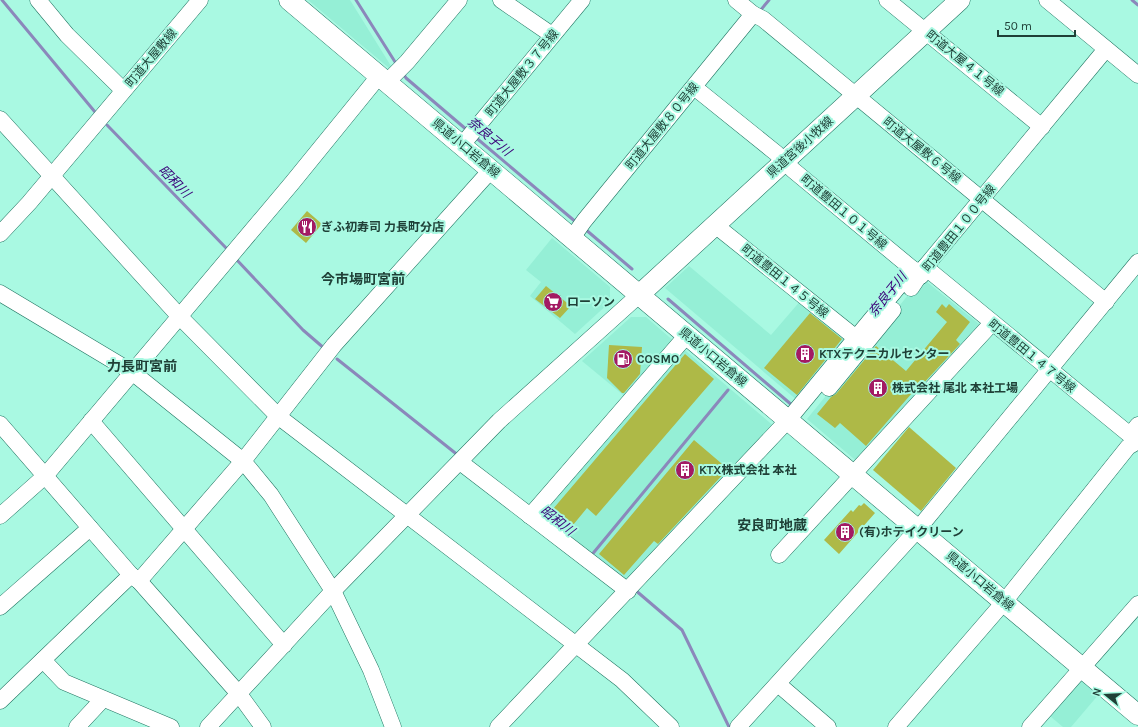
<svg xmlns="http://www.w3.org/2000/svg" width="1138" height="727" viewBox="0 0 1138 727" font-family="Karla,'Noto Sans JP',sans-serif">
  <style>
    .built { fill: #95efd6 }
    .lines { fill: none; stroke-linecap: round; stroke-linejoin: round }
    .stream { stroke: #8b88bb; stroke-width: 3 }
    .building { fill: #aeb947 }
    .minor-casing { stroke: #207461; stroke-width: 17 }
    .major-casing { stroke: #207461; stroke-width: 21 }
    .minor { stroke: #fff; stroke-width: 16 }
    .major { stroke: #fff; stroke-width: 20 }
    .labels { text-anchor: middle; stroke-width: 4; stroke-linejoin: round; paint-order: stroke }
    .street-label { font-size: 12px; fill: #1f4037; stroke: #a9f9e2 }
    .poi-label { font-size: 12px; font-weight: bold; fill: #1f4037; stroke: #a9f9e2; text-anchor: start }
    .water-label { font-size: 13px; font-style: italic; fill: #3b0279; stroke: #a9f9e2 }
    .quarter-label { font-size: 14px; font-weight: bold; fill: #1f4037; stroke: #a9f9e2 }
  </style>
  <rect width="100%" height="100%" fill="#a9f9e2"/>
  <g class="built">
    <polygon points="308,0 350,0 391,66 389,68"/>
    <polygon points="552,238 610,287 610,302 575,334 530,296 541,282 526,270"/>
    <polygon points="689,266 771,335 802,299 850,337 798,401 665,288"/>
    <polygon points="922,278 984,328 860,464 807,419"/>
    <polygon points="631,317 646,317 676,343 628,399 582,361"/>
    <polygon points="680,346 776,428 628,584 538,514"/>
    <polygon points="1082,668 1105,687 1071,727 1063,727 1044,711"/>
  </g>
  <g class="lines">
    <g class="stream">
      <polyline points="2,0 95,112"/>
      <polyline points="356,0 397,65"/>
      <polyline points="1132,0 1138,5"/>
      <polyline points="759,12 769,0"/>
      <polyline points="403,73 406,78 467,130"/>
      <polyline points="107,125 228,250"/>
      <polyline points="474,136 577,223"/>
      <polyline points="585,229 632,269"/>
      <polyline points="236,259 303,330 325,349"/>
      <polyline points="668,299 793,406"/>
      <polyline points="337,359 459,456"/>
      <polyline points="590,557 728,390"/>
      <polyline points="634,589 682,630 729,727"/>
    </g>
  </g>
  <g class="building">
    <polygon points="307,211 322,224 306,243 291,230"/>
    <polygon points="546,286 571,306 560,318 535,299"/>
    <polygon points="942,304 946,308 949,304 970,322 956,340 960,344 921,386 919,385 866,446 840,423 835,428 817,414 831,397 836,394 876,346 906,371 947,322 936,312"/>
    <polygon points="810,313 842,339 797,395 764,368"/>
    <polygon points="609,345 642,347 640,374 624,393 622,393 607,378"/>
    <polygon points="685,354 714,379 596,516 587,508 573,525 553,509"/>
    <polygon points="909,427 956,468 921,511 873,470"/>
    <polygon points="694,440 728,469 658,544 654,541 624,575 599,554"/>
    <polygon points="864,503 875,513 839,554 824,540 851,510 853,512 859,505 861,506"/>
  </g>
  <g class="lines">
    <g class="minor-casing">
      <g id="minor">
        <polyline points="38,0 67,35 123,90"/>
        <polyline points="501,0 552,35"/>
        <polyline points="736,0 753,14 763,19 1106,302"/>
        <polyline points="887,0 1042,127"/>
        <polyline points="1047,0 1138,75"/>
        <polyline points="387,82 407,62 459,0"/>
        <polyline points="694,87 776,153 793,170 921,276"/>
        <polyline points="0,119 180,317 279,417 622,680 671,727"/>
        <polyline points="462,145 582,0"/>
        <polyline points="715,225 856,338"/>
        <polyline points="0,234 29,203 200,0"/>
        <polyline points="572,238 584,221 753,14"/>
        <polyline points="925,267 1130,435 1138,425"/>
        <polyline points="911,288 925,267 1106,49"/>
        <polyline points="0,293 132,372 243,461 271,495 333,591 371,670 393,727"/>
        <polyline points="829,388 893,310"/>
        <polyline points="91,421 284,645"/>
        <polyline points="0,424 131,575 139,581 239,694 263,727"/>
        <polyline points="460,462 628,591"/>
        <polyline points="0,516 45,476 292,183 379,76"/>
        <polyline points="530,516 687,335"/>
        <polyline points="779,555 992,323"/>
        <polyline points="139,581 243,461 334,345 491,170"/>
        <polyline points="0,607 90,528"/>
        <polyline points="43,660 64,682 171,727"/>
        <polyline points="778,684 828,727"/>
        <polyline points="0,701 131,575"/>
        <polyline points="77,727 103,699"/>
        <polyline points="208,727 333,591 499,421 639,295"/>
        <polyline points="498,727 788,420 913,269"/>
        <polyline points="738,727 918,529 1138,262"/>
        <polyline points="896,727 1004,602 1128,447 1138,441"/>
        <polyline points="1030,727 1138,604"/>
      </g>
    </g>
    <g class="major-casing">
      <g id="major">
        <polyline points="289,0 1138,715"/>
        <polyline points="639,295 960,0"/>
      </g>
    </g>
    <use href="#minor" class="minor"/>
    <use href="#major" class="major"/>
  </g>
  <defs>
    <g id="restaurant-disc" transform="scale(1)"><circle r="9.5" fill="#a31a63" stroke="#a9f9e2"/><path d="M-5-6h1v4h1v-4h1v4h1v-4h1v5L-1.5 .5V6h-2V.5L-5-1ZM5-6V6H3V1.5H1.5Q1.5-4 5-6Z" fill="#fff"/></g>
    <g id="supermarket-disc" transform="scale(1)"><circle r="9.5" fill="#a31a63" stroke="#a9f9e2"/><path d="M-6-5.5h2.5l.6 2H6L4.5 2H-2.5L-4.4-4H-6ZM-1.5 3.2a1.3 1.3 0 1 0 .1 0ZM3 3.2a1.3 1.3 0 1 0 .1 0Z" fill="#fff"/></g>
    <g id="building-disc" transform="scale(1)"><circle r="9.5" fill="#a31a63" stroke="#a9f9e2"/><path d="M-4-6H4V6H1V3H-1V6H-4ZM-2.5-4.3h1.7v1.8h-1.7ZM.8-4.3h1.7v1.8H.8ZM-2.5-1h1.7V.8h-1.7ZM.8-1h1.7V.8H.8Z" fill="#fff"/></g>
    <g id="fuel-disc" transform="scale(1)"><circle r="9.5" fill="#a31a63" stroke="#a9f9e2"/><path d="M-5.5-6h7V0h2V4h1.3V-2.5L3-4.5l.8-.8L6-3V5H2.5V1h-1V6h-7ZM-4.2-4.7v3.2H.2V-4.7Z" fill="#fff"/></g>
  </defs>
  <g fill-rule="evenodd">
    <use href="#restaurant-disc" x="307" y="227"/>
    <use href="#supermarket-disc" x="553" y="302"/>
    <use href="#building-disc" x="805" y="354"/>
    <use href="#fuel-disc" x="623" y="359"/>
    <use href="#building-disc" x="878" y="388"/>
    <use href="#building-disc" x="685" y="470"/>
    <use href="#building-disc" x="845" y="532"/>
  </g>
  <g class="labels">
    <g class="street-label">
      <text transform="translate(151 58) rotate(-50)" y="4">町道大屋敷線</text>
      <text transform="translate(965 63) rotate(39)" y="4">町道大屋４１号線</text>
      <text transform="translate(522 73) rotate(-51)" y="4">町道大屋敷３７号線</text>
      <text transform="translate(662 126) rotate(-51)" y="4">町道大屋敷８０号線</text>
      <text transform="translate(800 147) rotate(-42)" y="4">県道宮後小牧線</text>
      <text transform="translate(466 148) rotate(40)" y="4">県道小口岩倉線</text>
      <text transform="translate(922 150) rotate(39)" y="4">町道大屋敷６号線</text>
      <text transform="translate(844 212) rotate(40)" y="4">町道豊田１０１号線</text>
      <text transform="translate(959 228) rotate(-51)" y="4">町道豊田１００号線</text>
      <text transform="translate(785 281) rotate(39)" y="4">町道豊田１４５号線</text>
      <text transform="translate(1032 356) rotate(39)" y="4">町道豊田１４７号線</text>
      <text transform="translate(713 357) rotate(40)" y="4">県道小口岩倉線</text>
      <text transform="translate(980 581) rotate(40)" y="4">県道小口岩倉線</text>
    </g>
    <g class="poi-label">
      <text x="321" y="231">ぎふ初寿司 力長町分店</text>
      <text x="567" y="306">ローソン</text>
      <text x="819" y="358">KTXテクニカルセンター</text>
      <text x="637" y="363">COSMO</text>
      <text x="892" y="392">株式会社 尾北 本社工場</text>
      <text x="699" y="474">KTX株式会社 本社</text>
      <text x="859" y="536">(有)ホテイクリーン</text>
    </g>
    <g class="water-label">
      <text transform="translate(490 136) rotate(40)" y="5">奈良子川</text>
      <text transform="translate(175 181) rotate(46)" y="5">昭和川</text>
      <text transform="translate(887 294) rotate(-51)" y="5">奈良子川</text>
      <text transform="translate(558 520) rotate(38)" y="5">昭和川</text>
    </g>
    <g class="quarter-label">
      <text x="363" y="284">今市場町宮前</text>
      <text x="142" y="371">力長町宮前</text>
      <text x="772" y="530">安良町地蔵</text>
    </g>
  </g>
  <g transform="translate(1106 695) rotate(288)" stroke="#a9f9e2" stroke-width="3" paint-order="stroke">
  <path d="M0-3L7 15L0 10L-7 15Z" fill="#1f4037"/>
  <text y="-6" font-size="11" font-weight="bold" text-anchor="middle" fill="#1f4037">N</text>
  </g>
  <path d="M998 30v6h77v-6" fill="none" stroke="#1f4037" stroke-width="2"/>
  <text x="1004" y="30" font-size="12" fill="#1f4037" stroke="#a9f9e2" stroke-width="3" paint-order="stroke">50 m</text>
</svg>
